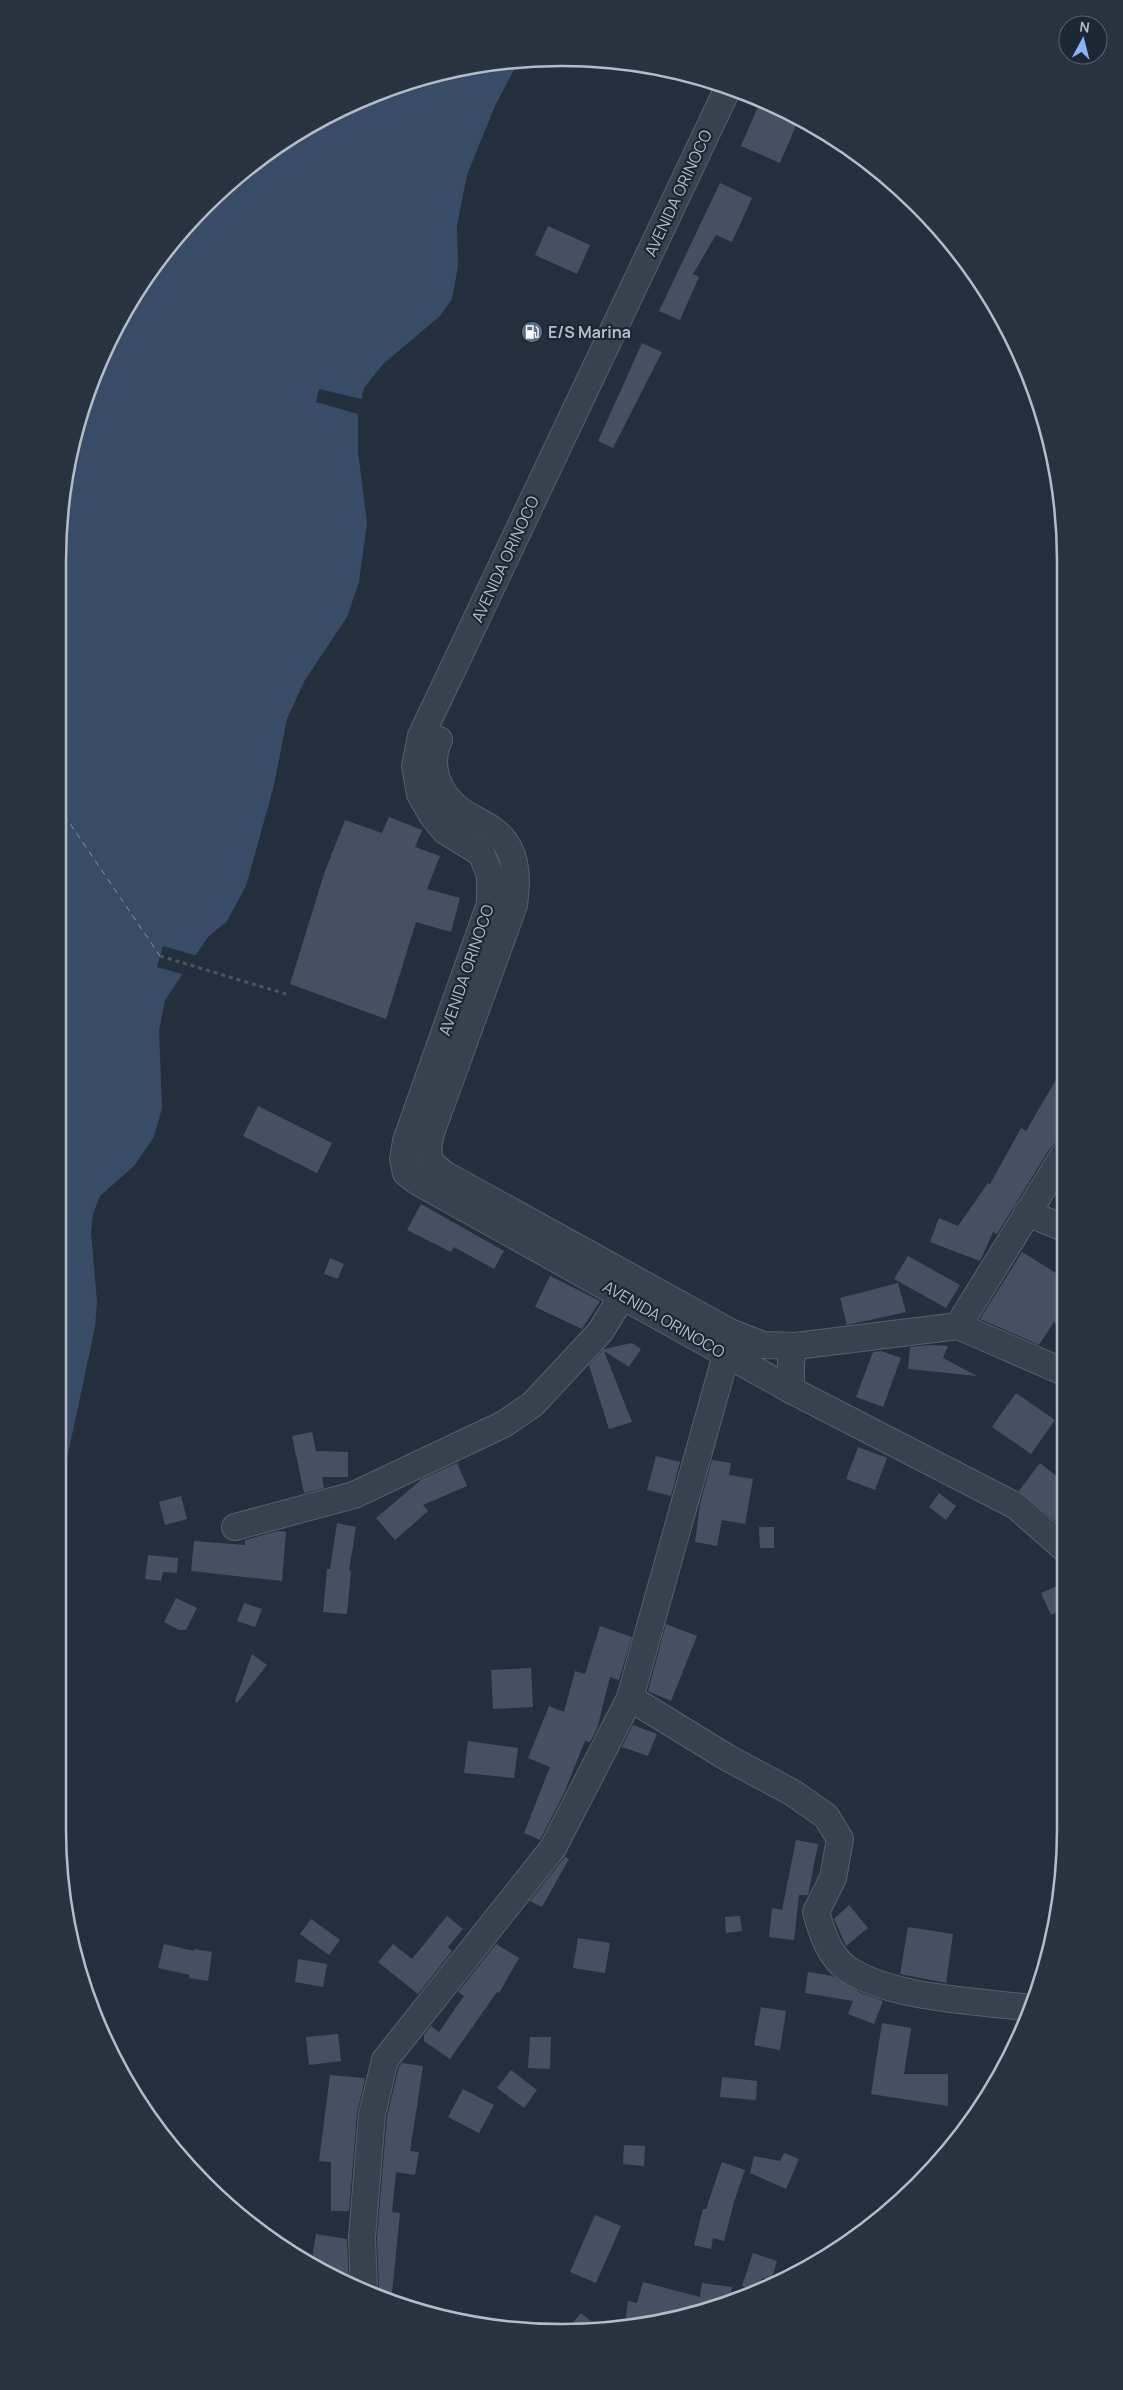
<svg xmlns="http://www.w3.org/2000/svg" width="1123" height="2390" viewBox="0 0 1123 2390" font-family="Manrope,sans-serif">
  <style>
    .water { fill: #394c67 }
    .pier { fill: #242f3e }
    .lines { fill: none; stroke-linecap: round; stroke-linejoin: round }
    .ferry { stroke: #7c92b1; stroke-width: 1; stroke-dasharray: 6 5; stroke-linecap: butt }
    .building { fill: #455162 }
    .minor-casing { stroke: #565f6c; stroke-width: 28 }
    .path { stroke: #44595c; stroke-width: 3; stroke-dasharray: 4 4; stroke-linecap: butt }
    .minor { stroke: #38414e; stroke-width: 26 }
    .labels { text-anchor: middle; stroke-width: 4.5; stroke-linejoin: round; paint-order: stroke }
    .street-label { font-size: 16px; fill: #b4bcc9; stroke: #1d2633 }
    .poi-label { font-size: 16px; font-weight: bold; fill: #b4bcc9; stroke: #1d2633; text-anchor: start }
    .rim { fill: none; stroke: #b4bcc9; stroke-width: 2.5 }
  </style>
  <rect width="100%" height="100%" fill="#242f3e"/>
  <polygon class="water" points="518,62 495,106 467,175 457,225 458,266 452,299 440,316 383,364 364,388 358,414 358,452 367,523 359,582 347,617 305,680 287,719 274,785 246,886 227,921 208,937 165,1000 159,1030 162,1108 154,1137 134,1166 100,1196 93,1214 91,1232 97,1302 95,1327 58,1501 58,561 67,463 96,369 142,282 205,205 281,143 368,96 463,67"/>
  <g class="pier">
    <polygon points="319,389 362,399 358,414 316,402"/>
    <polygon points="163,946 198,956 185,975 157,967"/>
  </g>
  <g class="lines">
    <polyline class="ferry" points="58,806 160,956"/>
  </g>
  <g class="building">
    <polygon points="761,100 798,121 780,163 741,146"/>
    <polygon points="720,183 752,198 732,242 716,235 693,274 699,277 680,320 659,311"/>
    <polygon points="548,226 590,245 577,274 535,255"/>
    <polygon points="642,343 662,352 613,448 598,441"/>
    <polygon points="389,817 422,830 415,847 440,856 427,889 460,898 451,932 416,922 386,1019 290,984 324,874 345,820 382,833"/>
    <polygon points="1063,1068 1063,1132 1057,1142 1050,1148 997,1234 993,1232 980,1261 930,1242 939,1218 958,1226 988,1183 990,1184 1021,1128 1026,1131"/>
    <polygon points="258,1106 332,1143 317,1173 243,1136"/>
    <polygon points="421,1204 504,1251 494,1269 454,1247 451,1252 407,1230"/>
    <polygon points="1022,1252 1064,1278 1064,1331 1054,1322 1039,1345 980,1319"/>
    <polygon points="908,1256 960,1285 946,1308 894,1279"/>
    <polygon points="330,1258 344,1264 338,1279 324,1274"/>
    <polygon points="550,1276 600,1301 582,1329 535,1307"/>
    <polygon points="898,1283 906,1312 847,1325 840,1298"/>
    <polygon points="632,1343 641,1349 629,1367 604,1351 632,1422 609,1429 589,1365 604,1349"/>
    <polygon points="930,1345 948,1346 943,1358 977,1376 908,1369 910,1347"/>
    <polygon points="881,1351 901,1358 883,1407 856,1397 873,1352"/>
    <polygon points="1016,1393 1055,1420 1031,1454 992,1427"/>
    <polygon points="312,1432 316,1451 348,1452 348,1477 322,1477 324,1488 304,1493 292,1436"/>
    <polygon points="858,1447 887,1458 875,1490 846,1479"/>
    <polygon points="656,1456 680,1462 671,1496 647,1490"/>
    <polygon points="712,1460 731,1463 729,1475 753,1479 745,1524 722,1520 717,1546 695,1542 700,1504"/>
    <polygon points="457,1463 467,1486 423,1505 428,1511 395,1540 376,1518 422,1479"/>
    <polygon points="1040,1463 1064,1482 1065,1529 1019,1491"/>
    <polygon points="939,1493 956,1506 946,1520 929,1507"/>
    <polygon points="181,1496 187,1519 165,1525 159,1502"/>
    <polygon points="337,1523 356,1527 349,1570 351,1571 347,1614 323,1612 327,1569 330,1569"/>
    <polygon points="759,1527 774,1527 774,1548 760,1548"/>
    <polygon points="278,1531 286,1532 282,1581 191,1571 194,1541 245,1545 245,1540"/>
    <polygon points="148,1555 178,1558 177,1573 163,1572 161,1581 145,1579"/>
    <polygon points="1057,1586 1065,1609 1051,1615 1041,1593"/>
    <polygon points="176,1598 197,1608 186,1630 179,1630 164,1622"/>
    <polygon points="244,1603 262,1609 255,1627 237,1621"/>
    <polygon points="666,1624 697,1636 671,1701 648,1691"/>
    <polygon points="600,1626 632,1637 619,1680 610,1677 597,1729 590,1742 585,1741 564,1793 540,1840 524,1833 550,1767 528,1758 549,1706 564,1712 575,1671 585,1674"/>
    <polygon points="252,1654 267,1665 237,1703 235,1701"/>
    <polygon points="531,1668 533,1707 493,1709 491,1670"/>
    <polygon points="633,1725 657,1734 648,1756 622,1747"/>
    <polygon points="468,1741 518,1748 514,1778 464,1773"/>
    <polygon points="796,1840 818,1844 808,1895 799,1895 794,1940 769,1937 772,1908 782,1910"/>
    <polygon points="565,1857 569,1859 542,1907 530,1901"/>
    <polygon points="849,1905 868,1928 846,1946 834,1919"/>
    <polygon points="447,1916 463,1929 448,1947 452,1951 418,1994 378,1962 393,1944 412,1959"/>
    <polygon points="740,1916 742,1931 726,1933 725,1917"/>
    <polygon points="311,1919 340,1940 329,1955 300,1934"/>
    <polygon points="908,1927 953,1934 946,1983 900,1974"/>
    <polygon points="578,1938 610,1943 605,1973 573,1968"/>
    <polygon points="164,1944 194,1951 194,1949 212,1952 208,1981 189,1978 190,1975 158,1968"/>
    <polygon points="496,1944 519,1958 499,1993 497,1992 450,2059 424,2041 424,2035 431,2026 439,2032 464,1996 458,1992"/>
    <polygon points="298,1959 327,1964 323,1987 295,1982"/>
    <polygon points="808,1972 832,1976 861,1993 883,2001 874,2024 848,2014 853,2001 805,1993"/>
    <polygon points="761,2007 786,2011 780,2050 754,2045"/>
    <polygon points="882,2023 911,2028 904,2074 948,2074 948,2106 871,2094"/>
    <polygon points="338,2034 341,2061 309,2065 306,2037"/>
    <polygon points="530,2037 551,2037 550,2069 528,2068"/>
    <polygon points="402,2063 423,2066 410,2151 419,2152 415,2175 396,2172 392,2212 400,2213 392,2293 379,2291 377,2238 387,2116 399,2067"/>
    <polygon points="511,2070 537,2090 524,2108 497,2088"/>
    <polygon points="330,2075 365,2078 357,2113 349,2211 331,2211 331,2162 319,2161"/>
    <polygon points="722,2077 757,2081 756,2100 720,2097"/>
    <polygon points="463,2089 494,2105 479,2133 448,2117"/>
    <polygon points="624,2145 645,2146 644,2166 623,2164"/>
    <polygon points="784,2153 799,2159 786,2189 750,2173 754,2156 780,2161"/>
    <polygon points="722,2162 745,2170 734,2202 724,2241 713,2238 711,2249 694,2245 703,2209 706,2209"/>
    <polygon points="595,2215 621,2226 596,2283 570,2272"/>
    <polygon points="316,2234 347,2239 349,2283 311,2266"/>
    <polygon points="753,2253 777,2261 771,2281 762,2278 757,2291 742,2286"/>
    <polygon points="643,2282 700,2297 702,2283 732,2287 730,2303 660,2323 625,2326 628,2301 637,2303"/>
    <polygon points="581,2313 601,2329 565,2332"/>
  </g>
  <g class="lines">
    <g class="minor-casing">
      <g id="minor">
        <polyline points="728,88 421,736 415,766 420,794 432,815 445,831 481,853 490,875 490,904 406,1141 403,1159 406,1173 418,1182 791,1390 1016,1506 1065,1549"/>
        <path d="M439 740C427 766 438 794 461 811 475 821 494 826 505 842 518 860 517 884 514 905L431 1133 428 1146 430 1162 444 1174 730 1332 763 1345 796 1346"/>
        <polyline points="1027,1213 1064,1228"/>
        <polyline points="958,1326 1063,1156"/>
        <polyline points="791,1390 791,1360 796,1346 958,1326 1064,1372"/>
        <polyline points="235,1527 354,1495 504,1424 533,1404 600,1332 623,1295"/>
        <path d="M630 1698 728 1758 793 1793 826 1816 840 1839 833 1878 816 1912C822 1933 829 1957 849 1970 895 1999 977 2001 1031 2008"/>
        <polyline points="364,2290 362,2238 372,2114 385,2060 553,1848 630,1698 726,1355"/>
      </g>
    </g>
    <polyline class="path" points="160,956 286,994"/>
    <use href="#minor" class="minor"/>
  </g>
  <defs>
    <g id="fuel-disc" transform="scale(1.125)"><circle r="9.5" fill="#5c6f8a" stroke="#1d2633"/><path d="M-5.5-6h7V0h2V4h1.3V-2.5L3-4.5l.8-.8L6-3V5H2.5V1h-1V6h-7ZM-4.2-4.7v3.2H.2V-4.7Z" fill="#fff"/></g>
  </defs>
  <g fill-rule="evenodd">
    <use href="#fuel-disc" x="532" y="332"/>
  </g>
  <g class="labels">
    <g class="street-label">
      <text transform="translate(678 193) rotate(-65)" y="6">AVENIDA ORINOCO</text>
      <text transform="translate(505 559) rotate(-65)" y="6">AVENIDA ORINOCO</text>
      <text transform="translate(466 970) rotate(-71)" y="6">AVENIDA ORINOCO</text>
      <text transform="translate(664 1319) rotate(30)" y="6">AVENIDA ORINOCO</text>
    </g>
    <g class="poi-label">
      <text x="548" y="338">E/S Marina</text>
    </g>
  </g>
  <path d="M0 0H1123V2390H0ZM561 66H562A495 495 0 0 1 1057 561V1829A495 495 0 0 1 562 2324H561A495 495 0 0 1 66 1829V561A495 495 0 0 1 561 66Z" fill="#29323f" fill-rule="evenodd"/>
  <path class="rim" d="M561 66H562A495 495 0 0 1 1057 561V1829A495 495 0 0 1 562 2324H561A495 495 0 0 1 66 1829V561A495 495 0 0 1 561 66Z"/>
  <g transform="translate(1083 40) rotate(7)"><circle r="24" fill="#1d2633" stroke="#59626f"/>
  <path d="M0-4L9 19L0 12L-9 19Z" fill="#8ab4f8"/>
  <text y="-8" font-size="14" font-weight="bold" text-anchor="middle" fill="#b4bcc9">N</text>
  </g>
</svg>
